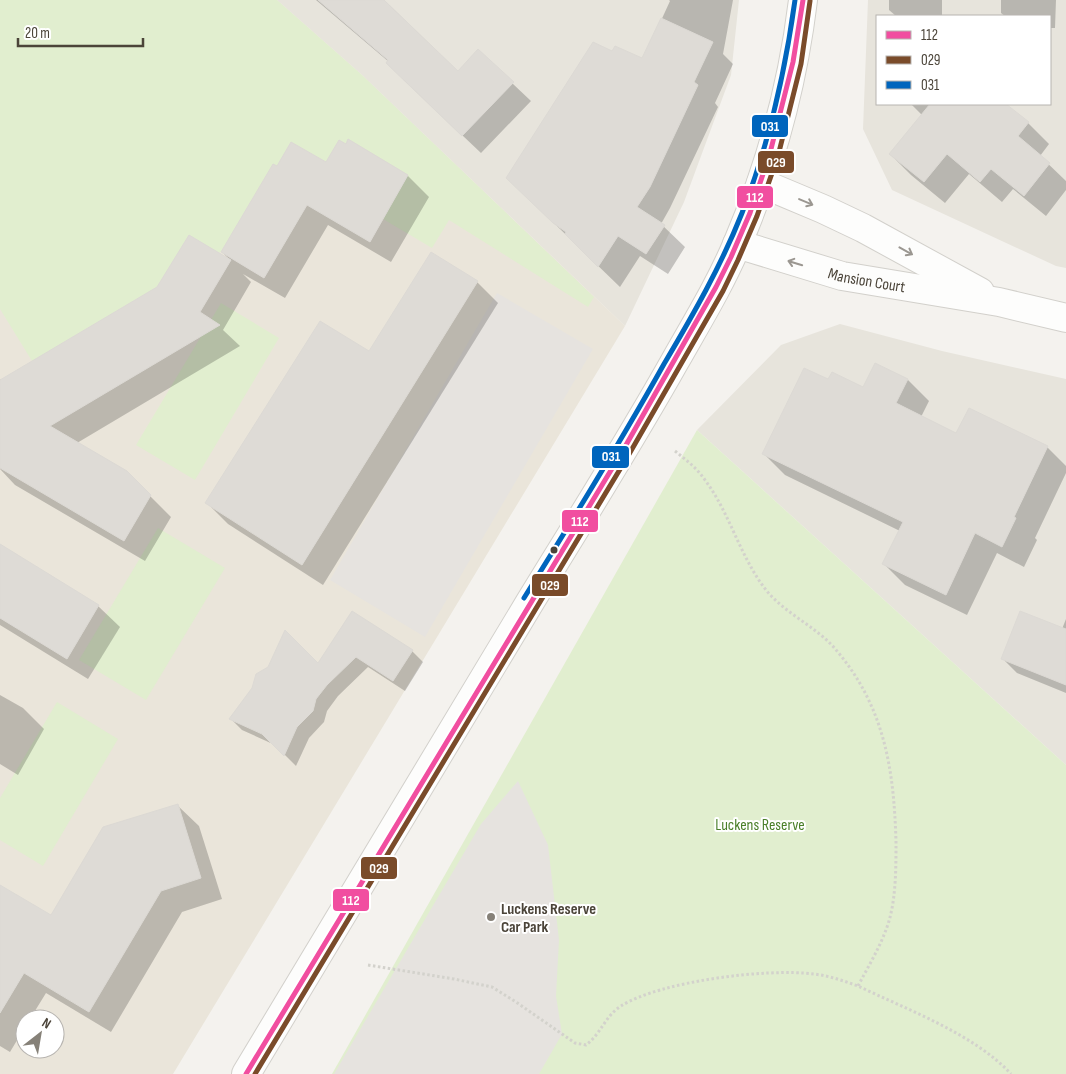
<svg xmlns="http://www.w3.org/2000/svg" width="1066" height="1074" viewBox="0 0 1066 1074" font-family="'Sofia Sans Condensed',sans-serif">
  <style>
    .residential { fill: #e7e4dc; fill-rule: evenodd }
    .education { fill: #eae5da; fill-rule: evenodd }
    .green { fill: #e1eecf }
    .parking { fill: #e6e3df }
    .shadow { fill: #0003 }
    .building { fill: #dedbd6; stroke: #dcd9d4 }
    .lines { fill: none; stroke-linecap: round; stroke-linejoin: round }
    .minor-casing { stroke: #d2d0cb; stroke-width: 30 }
    .path { stroke: #d3d2cc; stroke-width: 3; stroke-dasharray: 2.5 2.5; stroke-linecap: butt }
    .minor { stroke: #fdfdfc; stroke-width: 28 }
    .bus-1-casing { stroke: #fff; stroke-width: 9 }
    .bus-2-casing { stroke: #fff; stroke-width: 9 }
    .bus-3-casing { stroke: #fff; stroke-width: 9 }
    .bus-1 { stroke: #f14ea0; stroke-width: 5 }
    .bus-2 { stroke: #7a4b2a; stroke-width: 5 }
    .bus-3 { stroke: #0065bd; stroke-width: 5 }
    .oneway { stroke: #9b9791 }
    .bus-dot { fill: #4b4439; stroke: #fff; stroke-width: 2 }
    .poi-dot { fill: #868178; stroke: #fff; stroke-width: 2 }
    .labels { text-anchor: middle; stroke-width: 4; stroke-linejoin: round; paint-order: stroke }
    .street-label { font-size: 16px; fill: #4b4439; stroke: #fff }
    .park-label { font-size: 16px; fill: #4a7f2a; stroke: #fff }
    .poi-label { font-size: 16px; font-weight: bold; fill: #4b4439; stroke: #fff; text-anchor: start }
    .line-badge { stroke: #fff; stroke-width: 2 }
    .badge-label { font-size: 14px; text-anchor: middle; font-weight: bold; fill: #fff }
  </style>
  <rect width="100%" height="100%" fill="#f4f2ee"/>
  <g class="residential">
    <polygon points="277,0 739,0 731,75 684,202 625,326 362,75"/>
    <path d="M868 0H1066V268L1056 266 892 190 863 129ZM877 16H1050V104H877Z"/>
    <polygon points="840,324 942,351 1066,379 1066,765 697,430 781,345"/>
  </g>
  <path class="education" d="M0 0H277L362 75 625 326 173 1074H0ZM25 1019H55V1049H25Z"/>
  <g class="green">
    <polygon points="0,0 277,0 362,75 594,297 588,307 449,220 432,248 383,219 408,175 348,139 346,144 339,140 326,162 291,142 277,166 273,164 221,252 218,253 189,235 157,287 54,348 40,374 0,309"/>
    <polygon points="221,303 279,338 195,480 136,445"/>
    <polygon points="697,430 1066,765 1066,1074 332,1074"/>
    <polygon points="158,528 225,568 146,700 79,660"/>
    <polygon points="57,702 118,739 43,866 0,840 0,798"/>
  </g>
  <g class="parking">
    <polygon points="497,293 593,349 425,637 330,580"/>
    <polygon points="518,781 548,845 559,940 556,996 562,1034 539,1074 334,1074 481,824"/>
  </g>
  <g class="shadow">
    <polygon points="316,0 384,0 458,72 478,51 531,101 481,153 405,81 389,62"/>
    <polygon points="669,0 733,0 723,54 733,64 715,103 718,107 670,208 661,224 685,247 668,274 640,256 620,287 529,199 613,53 643,60 670,1"/>
    <polygon points="889,0 942,0 942,16 896,16 889,10"/>
    <polygon points="1001,0 1056,0 1055,28 1050,28 1050,16 1005,16 1001,13"/>
    <polygon points="911,104 1004,104 1028,123 1049,144 1040,156 1066,181 1066,190 1046,216 1013,189 1002,202 969,174 945,203 911,175 890,154 922,115"/>
    <polygon points="349,141 408,176 429,197 391,262 328,225 285,298 243,274 251,282 223,330 240,346 77,443 126,472 171,517 145,561 15,485 0,469 0,379 2,381 230,260 222,252 277,168 327,164"/>
    <polygon points="477,282 498,303 323,585 228,524 207,503 369,353"/>
    <polygon points="908,380 929,401 921,417 957,435 1047,447 1066,466 1066,473 1035,538 1037,540 1024,567 997,553 967,615 905,585 884,564 900,531 785,475 764,454 828,381 863,389"/>
    <polygon points="0,546 98,606 120,627 88,679 0,625"/>
    <polygon points="352,612 412,651 423,662 405,691 368,667 338,696 327,711 324,722 309,738 296,766 275,745 242,730 231,719 318,665"/>
    <polygon points="1066,619 1066,693 1017,673 1003,659 1062,629"/>
    <polygon points="0,695 23,708 44,729 18,775 0,764"/>
    <polygon points="177,805 199,826 222,899 182,912 111,1032 46,993 30,1019 25,1019 25,1027 10,1052 0,1046 0,886 52,917"/>
  </g>
  <g class="building">
    <polygon points="318,0 384,0 458,71 478,49 514,82 462,136 386,63 388,60"/>
    <polygon points="661,18 713,42 694,82 698,85 650,187 637,207 665,225 646,254 618,236 598,267 565,234 566,232 553,223 506,178 593,42 612,51 615,46 642,58"/>
    <polygon points="930,104 1006,104 1029,122 1018,136 1050,163 1024,196 991,169 980,182 947,154 924,182 889,154"/>
    <polygon points="348,139 408,175 370,242 307,205 264,278 221,252 273,164 277,166 291,142 326,162 339,140 346,144"/>
    <polygon points="189,235 231,260 200,312 220,325 50,426 127,471 151,495 124,541 0,468 0,380 157,287"/>
    <polygon points="431,252 478,281 302,565 205,503 320,321 369,351"/>
    <polygon points="875,363 908,379 896,403 956,433 969,408 1048,446 1014,517 1016,518 1002,547 975,533 946,595 882,564 903,522 762,454 804,368 828,379 832,372 863,387"/>
    <polygon points="0,544 99,605 67,659 0,618"/>
    <polygon points="352,611 413,650 393,681 356,657 327,685 316,699 313,711 297,727 284,756 262,734 229,719 252,688 256,674 268,667 285,630 318,663"/>
    <polygon points="1020,611 1066,629 1066,685 1001,659"/>
    <polygon points="178,804 201,878 161,891 89,1012 24,973 0,1013 0,885 51,915 103,827"/>
  </g>
  <g class="lines">
    <g class="minor-casing">
      <g id="minor">
        <polyline points="761,183 823,209 863,228 980,292"/>
        <path id="s1" d="M737 244 842 276 999 302 1066 318"/>
        <path d="M246 1074C341 917 435 759 530 602 579 522 629 443 675 361 697 322 721 283 738 242 771 165 793 83 803 0"/>
      </g>
    </g>
    <g class="path">
      <path d="M675 451C686 460 697 468 705 480 729 512 739 553 763 586 782 613 817 626 837 651 885 708 894 771 896 842 896 867 896 897 889 921 882 944 869 965 858 986"/>
      <path d="M368 965 454 979 492 987 516 1002 575 1043 586 1045C601 1034 605 1016 621 1006 661 981 767 968 814 974 830 976 844 981 858 986 908 1010 974 1034 1011 1074"/>
    </g>
    <use href="#minor" class="minor"/>
    <g class="bus-1-casing">
      <polyline id="bus-1" points="246,1074 622,452 716,287 731,257 750,213 770,153 793,62 803,0"/>
    </g>
    <g class="bus-2-casing">
      <polyline id="bus-2" points="255,1074 628,456 723,291 738,260 757,216 778,156 801,64 810,1"/>
    </g>
    <g class="bus-3-casing">
      <path id="bus-3" d="M524 598C572 521 620 443 664 364 693 315 721 266 742 213 769 144 785 73 795 0"/>
    </g>
    <use href="#bus-1" class="bus-1"/>
    <use href="#bus-2" class="bus-2"/>
    <use href="#bus-3" class="bus-3"/>
  </g>
  <defs><path id="oneway-shaft" d="M-6 0H5M1.5-3L5.5 0L1.5 3" fill="none" stroke-width="1.6" stroke-linecap="round" stroke-linejoin="round" transform="scale(1.25)"/></defs>
  <g class="oneway">
    <use href="#oneway-shaft" transform="translate(806 202) rotate(23)"/>
    <use href="#oneway-shaft" transform="translate(906 251) rotate(29)"/>
    <use href="#oneway-shaft" transform="translate(795 263) rotate(-163)"/>
  </g>
  <circle class="bus-dot" cx="554" cy="550" r="4.5"/>
  <circle class="poi-dot" cx="491" cy="917" r="5"/>
  <g class="labels">
    <g class="street-label">
      <text dy="6" stroke="none"><textPath href="#s1" startOffset="135">Mansion Court</textPath></text>
    </g>
    <g class="park-label">
      <text x="760" y="830">Luckens Reserve</text>
    </g>
    <g class="poi-label">
      <text x="501" y="914">Luckens Reserve<tspan x="501" dy="18">Car Park</tspan></text>
    </g>
  </g>
  <g class="line-badge">
    <rect x="751" y="114" width="38" height="24" rx="5" fill="#0065bd"/>
    <rect x="757" y="150" width="38" height="24" rx="5" fill="#7a4b2a"/>
    <rect x="736" y="185" width="38" height="24" rx="5" fill="#f14ea0"/>
    <rect x="591" y="445" width="39" height="24" rx="5" fill="#0065bd"/>
    <rect x="561" y="509" width="38" height="24" rx="5" fill="#f14ea0"/>
    <rect x="531" y="573" width="38" height="24" rx="5" fill="#7a4b2a"/>
    <rect x="360" y="856" width="38" height="24" rx="5" fill="#7a4b2a"/>
    <rect x="332" y="888" width="38" height="24" rx="5" fill="#f14ea0"/>
  </g>
  <g class="badge-label">
    <text x="770" y="131">031</text>
    <text x="776" y="167">029</text>
    <text x="755" y="202">112</text>
    <text x="611" y="461">031</text>
    <text x="580" y="526">112</text>
    <text x="550" y="590">029</text>
    <text x="379" y="873">029</text>
    <text x="351" y="905">112</text>
  </g>
  <rect x="876" y="15" width="175" height="90" fill="#ffffff" stroke="#b7b4b0"/>
  <rect x="886" y="31" width="25" height="8" fill="#f14ea0" stroke="#b7b4b0"/>
  <text x="921" y="40" font-size="15" fill="#4b4439">112</text>
  <rect x="886" y="56" width="25" height="8" fill="#7a4b2a" stroke="#b7b4b0"/>
  <text x="921" y="65" font-size="15" fill="#4b4439">029</text>
  <rect x="886" y="81" width="25" height="8" fill="#0065bd" stroke="#b7b4b0"/>
  <text x="921" y="90" font-size="15" fill="#4b4439">031</text>
  <g transform="translate(40 1034) rotate(31)"><circle r="24" fill="#ffffff" stroke="#b7b4b0"/>
  <path d="M0-4L9 19L0 12L-9 19Z" fill="#868178"/>
  <text y="-8" font-size="14" font-weight="bold" text-anchor="middle" fill="#4b4439">N</text>
  </g>
  <path d="M18 38v8h125v-8" fill="none" stroke="#4b4439" stroke-width="2.5"/>
  <text x="25" y="38" font-size="15" fill="#4b4439" stroke="#ffffff" stroke-width="4" paint-order="stroke">20 m</text>
</svg>
